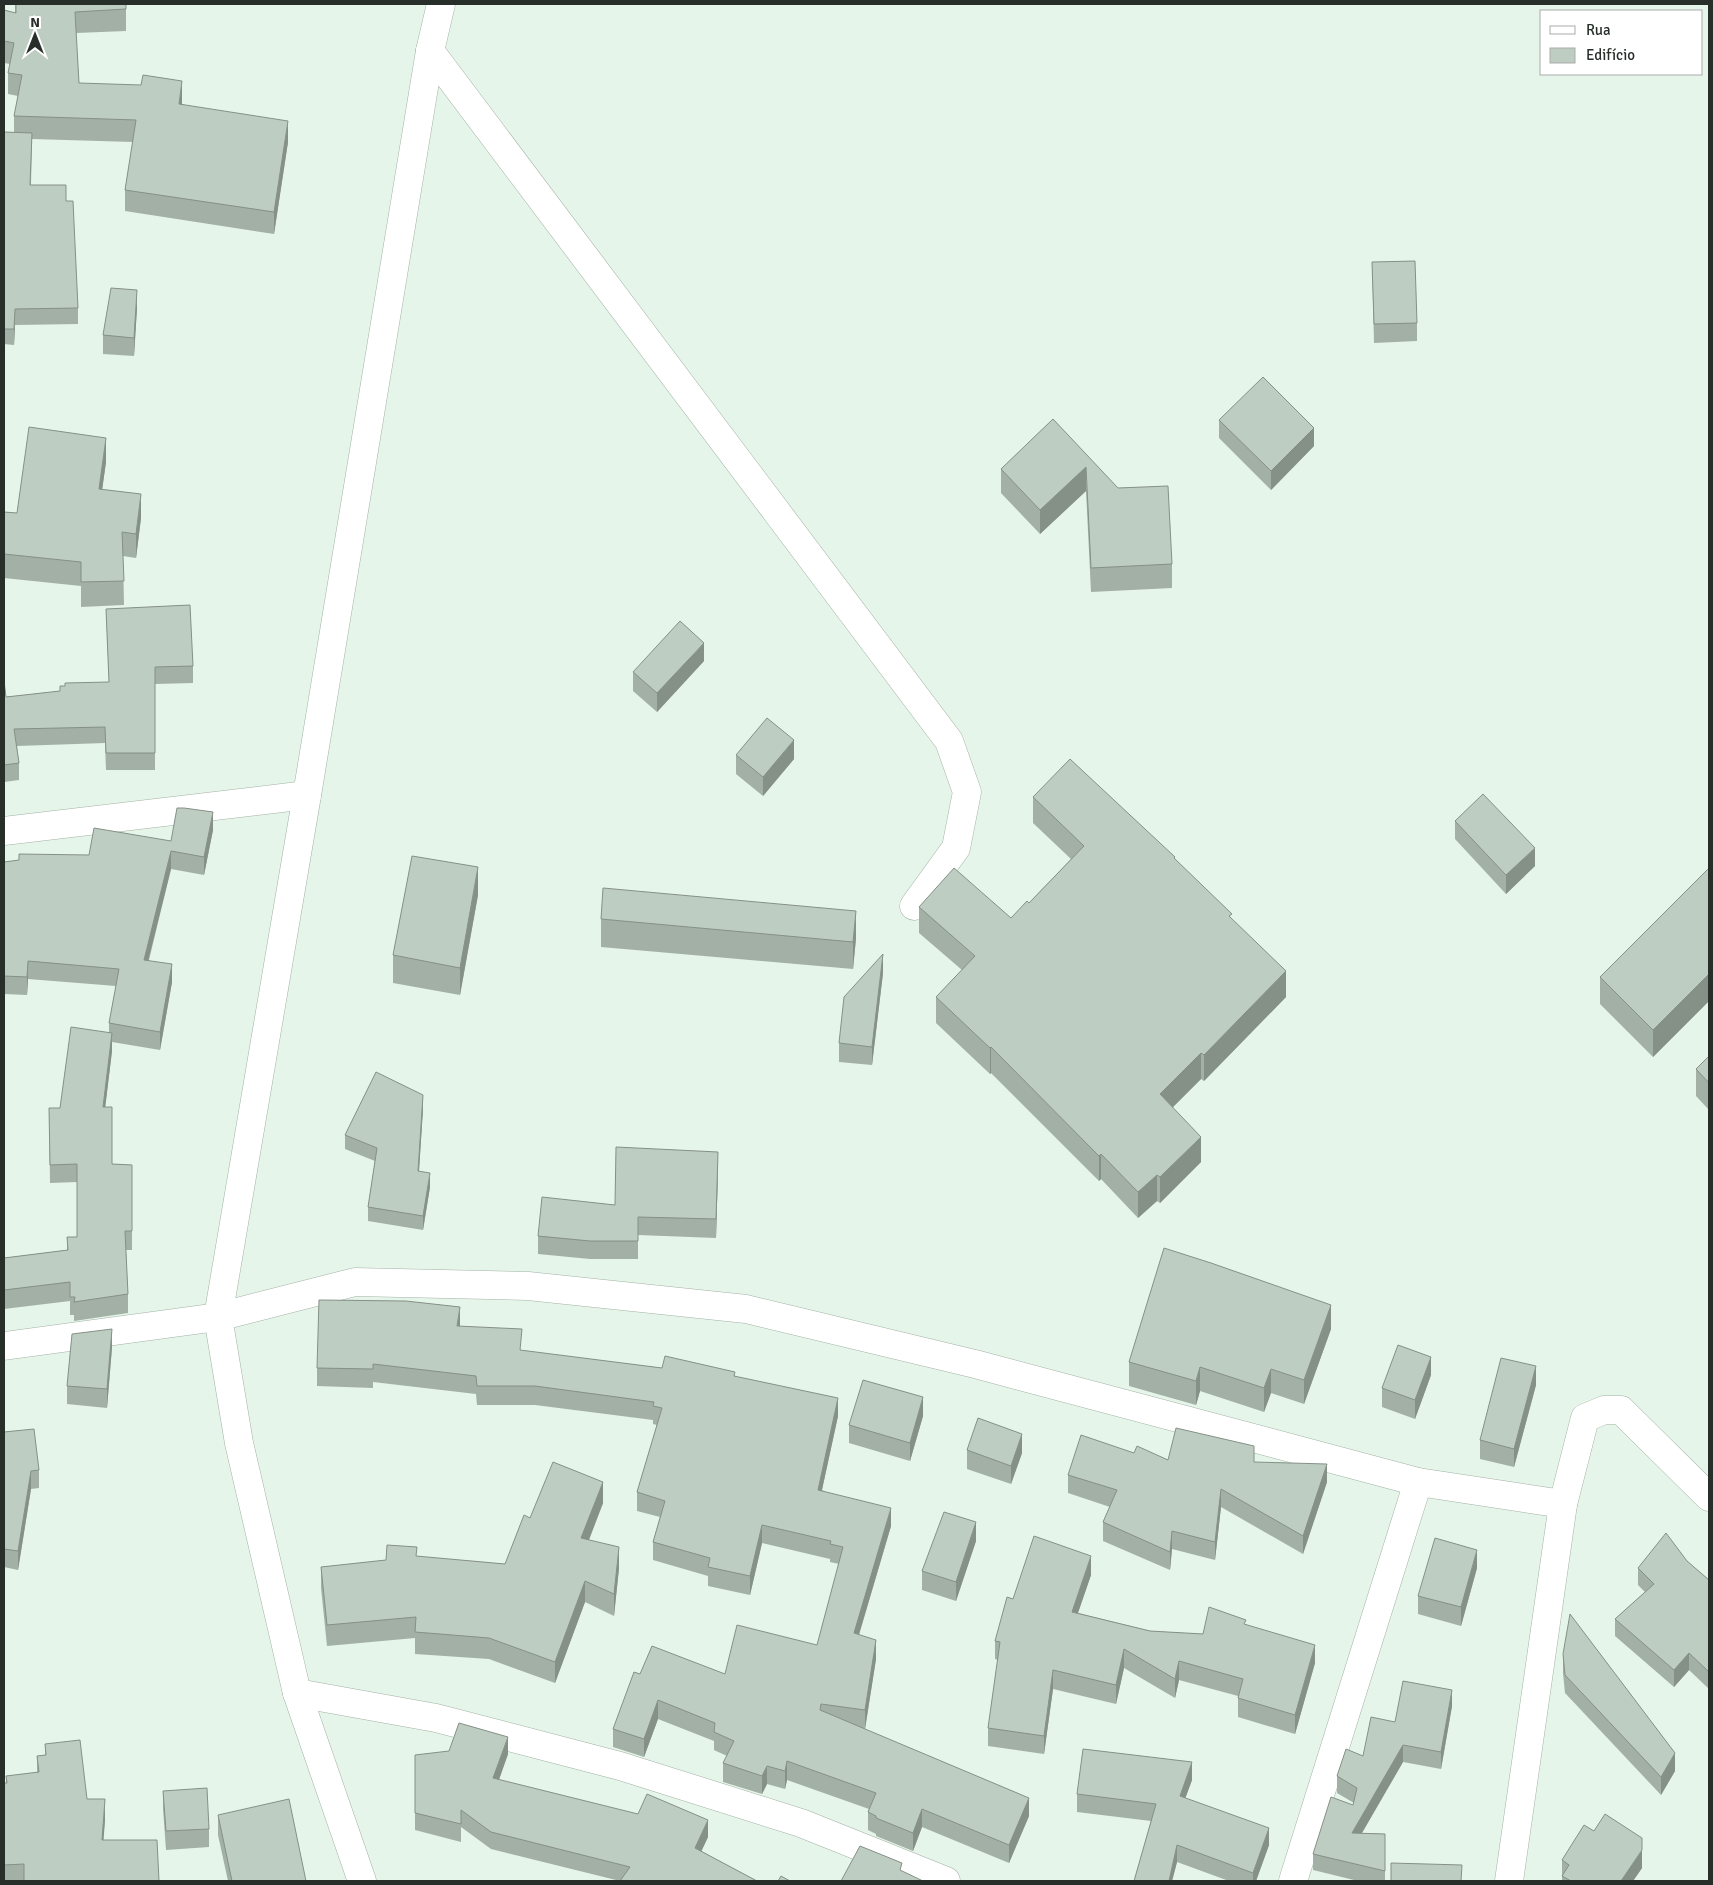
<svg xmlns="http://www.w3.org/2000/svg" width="1713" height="1885" viewBox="0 0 1713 1885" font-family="Signika,sans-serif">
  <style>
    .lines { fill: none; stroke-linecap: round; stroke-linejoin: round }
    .street-casing { stroke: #a3b2a6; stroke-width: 29 }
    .street { stroke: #fff; stroke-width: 28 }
    .wall { fill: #a3b0a6 }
    .shaded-wall { fill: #859087 }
    .building { fill: #becdc1; stroke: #859087 }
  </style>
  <rect width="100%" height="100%" fill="#e6f5e9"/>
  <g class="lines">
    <g class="street-casing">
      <g id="street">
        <polyline points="430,51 949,741 967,792 956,848 914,906"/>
        <polyline points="4,831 307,795"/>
        <polyline points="4,1346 218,1317 355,1282 528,1286 746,1309 975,1364 1418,1482 1563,1504"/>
        <polyline points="297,1693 436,1718 620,1766 801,1823 946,1881"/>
        <polyline points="362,1881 297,1693 239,1443 218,1317 307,795 430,51 441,4"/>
        <polyline points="1293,1881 1418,1482"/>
        <polyline points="1509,1881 1563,1504 1585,1418 1604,1410 1621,1410 1709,1497"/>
      </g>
    </g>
    <use href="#street" class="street"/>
  </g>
  <g class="wall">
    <polygon points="15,4 126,4 126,31 76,33 79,83 182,104 288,142 274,234 125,211 125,190 133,142 32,139 31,185 66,201 78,308 78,324 15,325 14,345 4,344 4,132 14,132 14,116 18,96 8,94 8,73 10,64 4,63 4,10 15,13"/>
    <polygon points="1372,262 1417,323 1417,341 1374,343"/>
    <polygon points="137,308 134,356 103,354 103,335"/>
    <polygon points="1053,419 1172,564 1172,588 1091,592 1086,491 1040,534 1001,493 1001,469"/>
    <polygon points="1219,420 1314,446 1271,490 1219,438"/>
    <polygon points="106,462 102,489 141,518 136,558 123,556 124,605 81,607 81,586 4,578 4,512 17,513"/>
    <polygon points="106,609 193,666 193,683 155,684 155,770 106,770 105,743 17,746 19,763 19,780 4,782 4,681 6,697 60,691 109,682"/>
    <polygon points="704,661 657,712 633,691 633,672"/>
    <polygon points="736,755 794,759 763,796 736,774"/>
    <polygon points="1033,797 1175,859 1232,919 1286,997 1204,1081 1201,1079 1173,1107 1201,1162 1160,1203 1157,1201 1138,1218 1101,1179 1099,1181 991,1073 990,1074 936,1023 936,997 962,970 919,933 919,907 1011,918 1029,903 1071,859 1033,823"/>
    <polygon points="1455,821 1535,866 1506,894 1455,839"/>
    <polygon points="213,830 204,875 171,869 149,960 172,982 160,1050 112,1042 112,1051 105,1107 112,1164 132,1165 132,1250 126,1250 128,1294 128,1313 74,1321 74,1315 70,1315 70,1301 4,1309 4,1258 67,1250 67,1237 77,1237 77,1182 50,1183 49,1108 60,1108 109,1032 109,1023 116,986 28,979 27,995 4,994 4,862 89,855 171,841"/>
    <polygon points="1709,868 1709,1001 1653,1057 1600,1004 1600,977"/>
    <polygon points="478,895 460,995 393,983 393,955"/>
    <polygon points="601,919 856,938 853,969 601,947"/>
    <polygon points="883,973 872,1065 839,1062 839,1043"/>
    <polygon points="1709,1056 1709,1110 1696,1096 1696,1069"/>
    <polygon points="423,1109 419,1172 430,1187 423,1230 368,1221 368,1207 375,1161 345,1149 345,1135"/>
    <polygon points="718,1170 716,1238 638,1235 638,1259 590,1259 538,1254 538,1236 615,1205"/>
    <polygon points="1331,1329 1304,1404 1271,1393 1264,1412 1200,1391 1196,1405 1129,1386 1129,1362"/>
    <polygon points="112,1347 107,1408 67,1404 67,1386"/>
    <polygon points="521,1351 662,1368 735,1376 838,1416 822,1490 891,1526 859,1635 876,1659 865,1729 863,1728 1029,1816 1009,1863 922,1827 913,1851 876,1836 876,1834 868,1830 868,1812 869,1809 787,1780 785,1789 767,1784 762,1794 723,1782 723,1763 727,1756 714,1750 714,1741 658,1719 644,1757 613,1747 613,1729 640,1674 725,1674 817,1645 839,1564 830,1562 830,1559 762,1543 750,1595 708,1586 708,1576 653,1560 653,1542 660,1517 637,1511 637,1492 657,1425 653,1424 653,1420 535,1405 477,1405 476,1394 373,1382 373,1388 317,1386 317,1368"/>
    <polygon points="1431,1375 1415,1419 1382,1407 1382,1388"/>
    <polygon points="1536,1385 1514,1467 1480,1459 1480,1440"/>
    <polygon points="923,1416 910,1461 849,1443 849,1425"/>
    <polygon points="4,1432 39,1470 39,1488 31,1489 18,1570 4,1567"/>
    <polygon points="967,1450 1022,1453 1011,1484 967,1469"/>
    <polygon points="1134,1453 1168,1460 1254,1462 1327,1482 1303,1554 1221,1507 1215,1560 1172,1549 1170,1570 1103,1541 1103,1522 1110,1507 1068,1493 1068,1475"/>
    <polygon points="603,1503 589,1540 619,1568 614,1616 585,1602 555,1683 489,1659 415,1654 415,1638 327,1646 321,1588 321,1567 417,1557 505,1564 530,1518"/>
    <polygon points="976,1541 956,1601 922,1590 922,1571"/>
    <polygon points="1687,1561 1709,1580 1709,1689 1689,1670 1674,1687 1615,1636 1615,1619 1645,1592 1638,1585 1638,1568"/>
    <polygon points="1477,1568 1461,1626 1418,1614 1418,1596"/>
    <polygon points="1091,1575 1078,1613 1150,1631 1203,1634 1246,1625 1315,1663 1295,1734 1238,1717 1238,1696 1179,1680 1175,1698 1124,1668 1116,1704 1053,1689 1044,1754 988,1746 988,1728 998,1660 995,1659 995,1641 1013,1599"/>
    <polygon points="1563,1654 1675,1771 1661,1795 1565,1693 1563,1673"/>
    <polygon points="1452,1706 1441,1769 1403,1762 1362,1833 1385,1834 1385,1881 1358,1881 1313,1870 1313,1854 1353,1805 1354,1803 1337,1793 1337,1776 1363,1756 1395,1722"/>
    <polygon points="45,1744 87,1799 105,1820 103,1840 159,1881 4,1881 4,1783 6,1783 6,1776 37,1773 37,1756 45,1755"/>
    <polygon points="508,1754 499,1780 708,1837 701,1851 757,1881 620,1881 491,1849 461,1827 461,1842 415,1830 415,1755"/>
    <polygon points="1192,1780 1185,1798 1269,1845 1256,1881 1229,1881 1177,1862 1172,1881 1134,1881 1151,1821 1077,1812 1077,1794"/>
    <polygon points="163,1791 209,1829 209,1847 166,1850 163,1809"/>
    <polygon points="218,1815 306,1881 228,1881 218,1835"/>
    <polygon points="1562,1860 1642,1868 1633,1881 1562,1881"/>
  </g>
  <g class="shaded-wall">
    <polygon points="182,81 182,103 179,126 179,104"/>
    <polygon points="288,121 288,142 274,234 274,212"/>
    <polygon points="137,290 137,308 134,356 134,338"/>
    <polygon points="15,309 15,325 14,345 14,329"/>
    <polygon points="1314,428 1314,446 1271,490 1271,471"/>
    <polygon points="106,438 106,462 99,513 99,489"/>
    <polygon points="1086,467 1086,491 1040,534 1040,510"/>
    <polygon points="141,494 141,518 136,558 136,534"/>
    <polygon points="704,643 704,661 657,712 657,693"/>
    <polygon points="794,740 794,759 763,796 763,777"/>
    <polygon points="213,812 213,830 204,875 204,857"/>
    <polygon points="1535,848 1535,866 1506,894 1506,875"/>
    <polygon points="171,851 171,869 144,977 144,960"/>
    <polygon points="478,867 478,895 460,995 460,968"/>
    <polygon points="856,911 856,938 853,969 853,942"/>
    <polygon points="883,954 883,973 872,1065 872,1047"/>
    <polygon points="28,961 28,979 27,995 27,977"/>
    <polygon points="172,964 172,982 160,1050 160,1032"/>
    <polygon points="1286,971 1286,997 1204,1081 1204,1055"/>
    <polygon points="1709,974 1709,1001 1653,1057 1653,1030"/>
    <polygon points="112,1033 112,1051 103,1126 103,1107"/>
    <polygon points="991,1047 991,1073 990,1074 990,1048"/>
    <polygon points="1201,1053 1201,1079 1160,1120 1160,1094"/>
    <polygon points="423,1095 423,1109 418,1185 418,1171"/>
    <polygon points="1201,1137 1201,1162 1160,1203 1160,1177"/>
    <polygon points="718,1152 718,1170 716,1238 716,1219"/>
    <polygon points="1101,1154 1101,1179 1099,1181 1099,1156"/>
    <polygon points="430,1173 430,1187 423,1230 423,1216"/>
    <polygon points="1157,1175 1157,1201 1138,1218 1138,1192"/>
    <polygon points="1331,1305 1331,1329 1304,1404 1304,1380"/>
    <polygon points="460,1307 460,1326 457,1326"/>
    <polygon points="112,1329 112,1347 107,1408 107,1389"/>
    <polygon points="1431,1357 1431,1375 1415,1419 1415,1400"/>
    <polygon points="1536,1366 1536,1385 1514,1467 1514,1449"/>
    <polygon points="1200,1367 1200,1391 1196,1405 1196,1381"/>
    <polygon points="1271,1369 1271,1393 1264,1412 1264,1388"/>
    <polygon points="923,1397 923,1416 910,1461 910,1443"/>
    <polygon points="838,1398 838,1416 818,1508 818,1490"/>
    <polygon points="1022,1434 1022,1453 1011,1484 1011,1466"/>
    <polygon points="1327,1464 1327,1482 1303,1554 1303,1536"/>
    <polygon points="31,1471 31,1489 18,1570 18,1551"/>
    <polygon points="603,1482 603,1503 581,1560 581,1538"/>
    <polygon points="1221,1489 1221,1507 1215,1560 1215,1542"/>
    <polygon points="891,1508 891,1526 854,1651 854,1633"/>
    <polygon points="976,1522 976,1541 956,1601 956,1582"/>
    <polygon points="762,1525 762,1543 750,1595 750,1576"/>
    <polygon points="1172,1531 1172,1549 1170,1570 1170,1552"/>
    <polygon points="619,1547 619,1568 614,1616 614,1594"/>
    <polygon points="1477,1550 1477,1568 1461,1626 1461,1607"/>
    <polygon points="1091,1556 1091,1575 1072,1630 1072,1612"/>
    <polygon points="585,1581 585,1602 555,1683 555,1662"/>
    <polygon points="876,1640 876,1659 865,1729 865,1710"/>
    <polygon points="1315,1645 1315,1663 1295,1734 1295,1715"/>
    <polygon points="1124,1649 1124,1668 1116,1704 1116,1685"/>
    <polygon points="1689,1653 1689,1670 1674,1687 1674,1670"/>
    <polygon points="1179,1661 1179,1680 1175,1698 1175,1679"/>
    <polygon points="1053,1670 1053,1689 1044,1754 1044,1736"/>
    <polygon points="1452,1690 1452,1706 1441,1769 1441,1752"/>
    <polygon points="658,1700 658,1719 644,1757 644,1739"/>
    <polygon points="508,1737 508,1754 493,1796 493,1778"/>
    <polygon points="1403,1745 1403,1762 1352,1850 1352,1833"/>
    <polygon points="1675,1753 1675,1771 1661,1795 1661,1777"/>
    <polygon points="787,1761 787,1780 785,1789 785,1771"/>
    <polygon points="1192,1762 1192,1780 1180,1813 1180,1796"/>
    <polygon points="767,1766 767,1784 762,1794 762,1776"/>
    <polygon points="1029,1798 1029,1816 1009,1863 1009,1845"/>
    <polygon points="105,1799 105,1820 102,1861 102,1840"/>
    <polygon points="922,1809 922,1827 913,1851 913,1833"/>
    <polygon points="708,1820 708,1837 695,1865 695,1848"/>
    <polygon points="1269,1828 1269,1845 1256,1881 1253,1881 1253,1873"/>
    <polygon points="1177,1845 1177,1862 1172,1881 1169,1881"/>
    <polygon points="1642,1850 1642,1868 1633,1881 1621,1881"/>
  </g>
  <g class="building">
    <polygon points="16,4 126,4 126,9 75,12 79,83 141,85 143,75 182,81 179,104 288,121 274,212 125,190 136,120 14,116 22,75 8,73 14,43 4,41 4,10 16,13"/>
    <polygon points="4,132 32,133 30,185 66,185 66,201 73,201 78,308 15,309 14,329 4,329"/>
    <polygon points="1415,261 1417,323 1374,324 1372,262"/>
    <polygon points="111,288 137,290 134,338 103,335"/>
    <polygon points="1263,377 1314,428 1271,471 1219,420"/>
    <polygon points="1053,419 1118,488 1168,486 1172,564 1091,568 1086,467 1040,510 1001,469"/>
    <polygon points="29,427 106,438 99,489 141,494 136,534 122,532 124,581 81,582 81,562 4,554 4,512 17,513"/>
    <polygon points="190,605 193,666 155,667 155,753 106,753 105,727 14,729 19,763 4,765 4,681 6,697 60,691 60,686 65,686 65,683 109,682 106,609"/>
    <polygon points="680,621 704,643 657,693 633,672"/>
    <polygon points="767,718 794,740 763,777 736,755"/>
    <polygon points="1070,759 1175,857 1174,858 1232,914 1229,916 1286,971 1204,1055 1201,1053 1160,1094 1201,1137 1160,1177 1157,1175 1138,1192 1101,1154 1099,1156 991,1047 990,1048 936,997 975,956 919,907 954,868 1011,918 1027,901 1029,903 1084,846 1033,797"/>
    <polygon points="1483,794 1535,848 1506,875 1455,821"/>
    <polygon points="177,808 184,808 213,812 204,857 171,851 144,960 172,964 160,1032 109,1023 119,969 28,961 27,977 4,976 4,862 19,860 19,854 89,855 94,828 171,841"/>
    <polygon points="412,856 478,867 460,968 393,955"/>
    <polygon points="1709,868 1709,974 1653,1030 1600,977"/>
    <polygon points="603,888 856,911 853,942 601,919"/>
    <polygon points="883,954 872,1047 839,1043 844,997"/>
    <polygon points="71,1027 112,1033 103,1107 112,1107 112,1164 132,1165 132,1231 125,1231 128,1294 74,1302 75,1297 70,1297 70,1282 4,1290 4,1258 68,1250 67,1237 77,1237 77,1164 50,1165 49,1108 60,1108"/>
    <polygon points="1709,1056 1709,1083 1696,1069"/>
    <polygon points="376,1072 423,1095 418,1171 430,1173 423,1216 368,1207 377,1148 345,1135"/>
    <polygon points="616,1147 718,1152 716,1219 638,1217 638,1241 590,1241 538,1236 542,1197 615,1205"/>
    <polygon points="1164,1248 1211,1263 1331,1305 1304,1380 1271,1369 1264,1388 1200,1367 1196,1381 1129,1362"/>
    <polygon points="319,1300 406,1301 460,1307 457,1326 522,1329 520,1350 662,1368 665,1356 735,1372 734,1376 838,1398 818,1490 891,1508 854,1633 876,1640 865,1710 821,1704 820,1710 1029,1798 1009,1845 922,1809 913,1833 876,1818 876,1816 868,1812 876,1793 787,1761 785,1771 767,1766 762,1776 723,1763 734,1741 714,1732 715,1723 658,1700 644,1739 613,1729 634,1672 640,1674 652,1646 725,1674 737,1625 817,1645 843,1547 830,1544 831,1541 762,1525 750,1576 708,1567 710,1558 653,1542 665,1501 637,1492 662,1408 653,1406 654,1402 535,1386 477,1386 476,1376 373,1364 373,1369 317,1368"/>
    <polygon points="112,1329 107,1389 67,1386 72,1334"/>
    <polygon points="1398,1345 1431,1357 1415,1400 1382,1388"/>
    <polygon points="1501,1358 1536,1366 1514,1449 1480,1440"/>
    <polygon points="863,1380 923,1397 910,1443 849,1425"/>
    <polygon points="978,1418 1022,1434 1011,1466 967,1450"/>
    <polygon points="1176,1428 1254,1446 1254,1462 1327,1464 1303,1536 1221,1489 1215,1542 1172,1531 1170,1552 1103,1522 1117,1490 1068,1475 1081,1435 1134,1453 1137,1446 1168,1460"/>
    <polygon points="34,1429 39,1470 31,1471 18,1551 4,1549 4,1432"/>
    <polygon points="553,1462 603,1482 581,1538 619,1547 614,1594 585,1581 555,1662 489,1638 415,1632 416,1617 327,1625 321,1567 386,1560 387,1545 417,1547 416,1556 505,1564 524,1515 530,1518"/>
    <polygon points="944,1512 976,1522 956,1582 922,1571"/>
    <polygon points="1666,1533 1687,1561 1709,1580 1709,1672 1689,1653 1674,1670 1615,1619 1654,1584 1638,1568"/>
    <polygon points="1034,1536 1091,1556 1072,1612 1150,1631 1203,1634 1209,1607 1246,1620 1244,1624 1315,1645 1295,1715 1238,1698 1243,1679 1179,1661 1175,1679 1124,1649 1116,1685 1053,1670 1044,1736 988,1728 1000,1642 995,1641 1007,1597 1013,1599"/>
    <polygon points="1435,1538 1477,1550 1461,1607 1418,1596"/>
    <polygon points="1570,1614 1675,1753 1661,1777 1565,1675 1563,1654"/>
    <polygon points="1403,1681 1452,1690 1441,1752 1403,1745 1352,1833 1385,1834 1385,1871 1313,1854 1331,1797 1353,1805 1357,1788 1337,1776 1346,1749 1363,1756 1371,1717 1395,1722"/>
    <polygon points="459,1723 508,1737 493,1778 638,1814 647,1794 708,1820 695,1848 757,1881 620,1881 630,1867 491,1832 461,1810 461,1824 415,1813 415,1755 449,1751"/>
    <polygon points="80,1740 87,1799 105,1799 102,1840 157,1840 159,1881 24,1881 24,1864 4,1865 4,1783 7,1783 6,1776 39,1772 37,1756 46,1755 45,1744"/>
    <polygon points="1083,1749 1192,1762 1180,1796 1269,1828 1253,1873 1177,1845 1169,1881 1134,1881 1156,1804 1077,1794"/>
    <polygon points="207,1788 209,1829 166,1831 163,1791"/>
    <polygon points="289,1799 306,1881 232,1881 218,1815"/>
    <polygon points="1605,1814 1642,1838 1642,1850 1621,1881 1571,1881 1562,1876 1569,1865 1562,1860 1584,1825 1594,1831"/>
    <polygon points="860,1846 902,1863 900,1870 923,1881 841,1881"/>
    <polygon points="1391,1863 1462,1865 1461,1881 1391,1881"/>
    <polygon points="781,1876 790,1881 778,1881"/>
  </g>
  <rect width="1713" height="1885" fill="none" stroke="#282e2a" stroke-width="10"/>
  <rect x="1540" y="10" width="162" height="65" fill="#ffffff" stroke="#a9abaa"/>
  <rect x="1550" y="26" width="25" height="8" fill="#ffffff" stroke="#a9abaa"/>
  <text x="1586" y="35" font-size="15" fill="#282e2a">Rua</text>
  <rect x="1550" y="48" width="25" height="15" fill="#becdc1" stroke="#a9abaa"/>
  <text x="1586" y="60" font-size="15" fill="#282e2a">Edifício</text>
  <g transform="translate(35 35)" stroke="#ffffff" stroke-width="4" paint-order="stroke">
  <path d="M0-4L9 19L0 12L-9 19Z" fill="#282e2a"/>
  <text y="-8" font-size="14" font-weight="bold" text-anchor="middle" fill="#282e2a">N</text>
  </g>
</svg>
